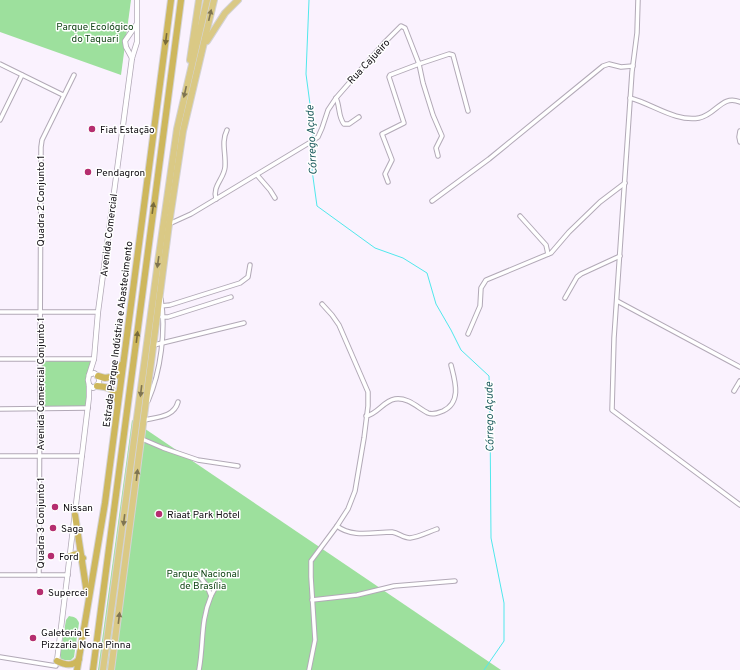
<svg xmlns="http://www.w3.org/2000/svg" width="740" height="670" viewBox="0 0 740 670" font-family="Overpass,sans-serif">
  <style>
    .green { fill: #9de09d }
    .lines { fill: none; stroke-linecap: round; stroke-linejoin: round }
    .stream { stroke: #50e8ec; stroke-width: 1 }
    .minor-casing { stroke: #b2a9b7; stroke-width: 5.5 }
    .tertiary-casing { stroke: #b2a9b7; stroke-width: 6 }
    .primary-casing { stroke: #d4d3d4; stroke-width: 8 }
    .trunk-casing { stroke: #d4d3d4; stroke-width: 8 }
    .minor { stroke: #fff; stroke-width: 3.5 }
    .tertiary { stroke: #fff; stroke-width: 4.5 }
    .primary { stroke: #dac985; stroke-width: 6 }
    .trunk { stroke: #ceb75c; stroke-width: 6 }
    .oneway { fill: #7f7451 }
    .oneway2 { fill: #786a3a }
    .poi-dot { fill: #b52e6f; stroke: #fff; stroke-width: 1.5 }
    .labels { text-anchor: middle; stroke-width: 3; stroke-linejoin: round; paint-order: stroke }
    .park-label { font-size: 10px; fill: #134617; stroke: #fff }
    .street-label { font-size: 10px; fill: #0f0c11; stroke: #fff }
    .poi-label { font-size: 10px; fill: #0f0c11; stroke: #fff; text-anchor: start }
    .water-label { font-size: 11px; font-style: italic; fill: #1e5c5e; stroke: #fff }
  </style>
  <rect width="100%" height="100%" fill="#faf2fe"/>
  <g class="green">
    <polygon points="0,0 131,0 121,75 0,32"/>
    <polygon points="43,361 91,361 91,365 88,386 87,406 43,406"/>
    <polygon points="132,420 501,670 98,670"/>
    <path d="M69 616C75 617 77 618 79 623L74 657 71 660H64L61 659 60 655 66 620Z"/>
  </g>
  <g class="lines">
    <g class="stream">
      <polyline points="309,0 306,74 313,127 313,139"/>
      <polyline points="313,143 312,170 317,206 375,248 403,258 427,273 436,304 451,330 461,350 489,376 490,415 491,538 504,603 504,641 484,670"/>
    </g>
    <g class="minor-casing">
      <g id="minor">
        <polyline points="638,0 637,33 632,72 614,338 612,410 740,505"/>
        <polyline points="0,64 63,95"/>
        <path d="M336 98C340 106 338 117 344 124H349L359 117"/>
        <path d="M630 98C653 104 675 122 699 118 716 115 722 94 740 102"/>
        <polyline points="0,120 22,75"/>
        <polyline points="740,131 739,137 740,142"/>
        <polyline points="257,175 270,190 275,198"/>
        <polyline points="388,182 385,174 392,160 382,134 404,123 389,77 390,75 419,64 423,83 433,115 442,136 436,148 438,156"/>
        <path d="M216 199C212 186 224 179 225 167 226 153 221 142 227 130"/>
        <polyline points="432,201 489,159 603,66 609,64 621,67 633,66"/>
        <polyline points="520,216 546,245 548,254"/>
        <polyline points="169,224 191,214 309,143 318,137 322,128 328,110 336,98 384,43 401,26 405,28 419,64 449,54 453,55 468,111"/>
        <polyline points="565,298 577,277 581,274 620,256"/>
        <polyline points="617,301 740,367"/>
        <polyline points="161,306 170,305 240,283 248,277 250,265"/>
        <polyline points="0,312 98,312"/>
        <polyline points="162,317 168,317 231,297"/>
        <polyline points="468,334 480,306 481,288 486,280 551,253 569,232 600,202 625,183"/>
        <polyline points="154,345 244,323"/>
        <polyline points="0,359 94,359"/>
        <polyline points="734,391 740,381"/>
        <path d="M148 401C161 371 166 330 161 299"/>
        <polyline points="0,409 88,408"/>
        <path d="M366 416C378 414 383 401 395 399 408 397 418 408 428 413 433 415 438 413 443 411 462 402 455 381 451 365"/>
        <path d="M144 420C158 417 174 417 178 402"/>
        <polyline points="142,439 163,448 198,460 238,466"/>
        <polyline points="0,456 82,456"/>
        <path d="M337 526C352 538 374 532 392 532 399 533 403 538 410 538 419 537 428 532 437 529"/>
        <path d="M198 574 207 586 211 596C200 622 204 643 199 670"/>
        <polyline points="0,575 68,575"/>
        <polyline points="39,575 41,147 42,140 74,75"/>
        <polyline points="211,596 219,581"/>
        <polyline points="312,600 357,595 394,586 455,581"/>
        <polyline points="0,657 56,666"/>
        <polyline points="309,670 315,640 311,577 311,561 337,526 348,509 355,491 364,438 368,406 368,392 339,325 332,315 322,304"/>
      </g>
    </g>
    <g class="tertiary-casing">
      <g id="tertiary">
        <polyline points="132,58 126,47 125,41 136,25"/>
        <path d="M94 373 98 376C101 381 98 386 93 388L89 385 88 380 89 375Z"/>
        <polyline points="89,375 94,359 98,312 132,58 137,42 137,0"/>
        <polyline points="57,661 89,397 89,385"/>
      </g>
    </g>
    <g class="primary-casing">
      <g id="primary">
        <polyline points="207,41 225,13 238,0"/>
        <polyline points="190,60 199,0"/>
        <polyline points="103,670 157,269 177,129 207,0"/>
        <polyline points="111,670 169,224 183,131 214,0"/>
      </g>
    </g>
    <g class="trunk-casing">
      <g id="trunk">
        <polyline points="98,376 105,378 116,376 121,365"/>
        <path d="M97 386C107 387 115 388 117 400"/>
        <polyline points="75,515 87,594"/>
        <path d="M70 556C75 554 78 553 83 558"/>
        <path d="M57 661C65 665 73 667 79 659"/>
        <polyline points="77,670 105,503 171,0"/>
        <polyline points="93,670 181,0"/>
      </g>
    </g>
    <use href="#minor" class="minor"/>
    <use href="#tertiary" class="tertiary"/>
    <use href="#primary" class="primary"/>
    <use href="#trunk" class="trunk"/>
  </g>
  <defs><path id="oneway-solid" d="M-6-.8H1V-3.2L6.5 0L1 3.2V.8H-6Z"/></defs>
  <g class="oneway">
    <use href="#oneway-solid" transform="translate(210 15) rotate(-77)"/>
    <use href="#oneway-solid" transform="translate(185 92) rotate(103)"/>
    <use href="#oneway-solid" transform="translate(158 262) rotate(98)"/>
    <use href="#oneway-solid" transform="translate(141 391) rotate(97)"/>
    <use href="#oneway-solid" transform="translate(137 475) rotate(-83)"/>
    <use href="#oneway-solid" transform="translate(124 520) rotate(97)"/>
    <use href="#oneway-solid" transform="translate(119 618) rotate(-83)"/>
  </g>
  <g class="oneway2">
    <use href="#oneway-solid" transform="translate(166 39) rotate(97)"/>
    <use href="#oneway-solid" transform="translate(153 208) rotate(-82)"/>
    <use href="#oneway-solid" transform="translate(137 337) rotate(-83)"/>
  </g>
  <g class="poi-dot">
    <circle cx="92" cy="129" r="4"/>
    <circle cx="88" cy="172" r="4"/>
    <circle cx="55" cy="507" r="4"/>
    <circle cx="159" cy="514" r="4"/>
    <circle cx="53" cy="528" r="4"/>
    <circle cx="51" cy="556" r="4"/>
    <circle cx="40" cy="592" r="4"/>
    <circle cx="33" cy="638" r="4"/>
  </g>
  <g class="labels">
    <g class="park-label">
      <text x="95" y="30">Parque Ecológico<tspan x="95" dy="12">do Taquari</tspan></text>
      <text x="203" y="577">Parque Nacional<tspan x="203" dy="12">de Brasília</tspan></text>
    </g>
    <g class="street-label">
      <text transform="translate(368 61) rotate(-47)" y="4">Rua Cajueiro</text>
      <text transform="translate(40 201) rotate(-90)" y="4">Quadra 2 Conjunto 1</text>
      <text transform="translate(108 235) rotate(-83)" y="4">Avenida Comercial</text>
      <text transform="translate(117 334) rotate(-83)" y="4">Estrada Parque Indústria e Abastecimento</text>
      <text transform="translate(40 384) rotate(-90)" y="4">Avenida Comercial Conjunto 1</text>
      <text transform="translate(40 523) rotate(-90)" y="4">Quadra 3 Conjunto 1</text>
    </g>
    <g class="poi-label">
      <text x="100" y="133">Fiat Estação</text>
      <text x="96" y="176">Pendagron</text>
      <text x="63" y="511">Nissan</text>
      <text x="167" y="518">Riaat Park Hotel</text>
      <text x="61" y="532">Saga</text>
      <text x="59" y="560">Ford</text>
      <text x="48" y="596">Supercei</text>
      <text x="41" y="636">Galeteria E<tspan x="41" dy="12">Pizzaria Nona Pinna</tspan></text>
    </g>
    <g class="water-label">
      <text transform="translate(311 140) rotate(-93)" y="4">Córrego Açude</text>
      <text transform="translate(489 417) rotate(-91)" y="4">Córrego Açude</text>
    </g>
  </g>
</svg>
